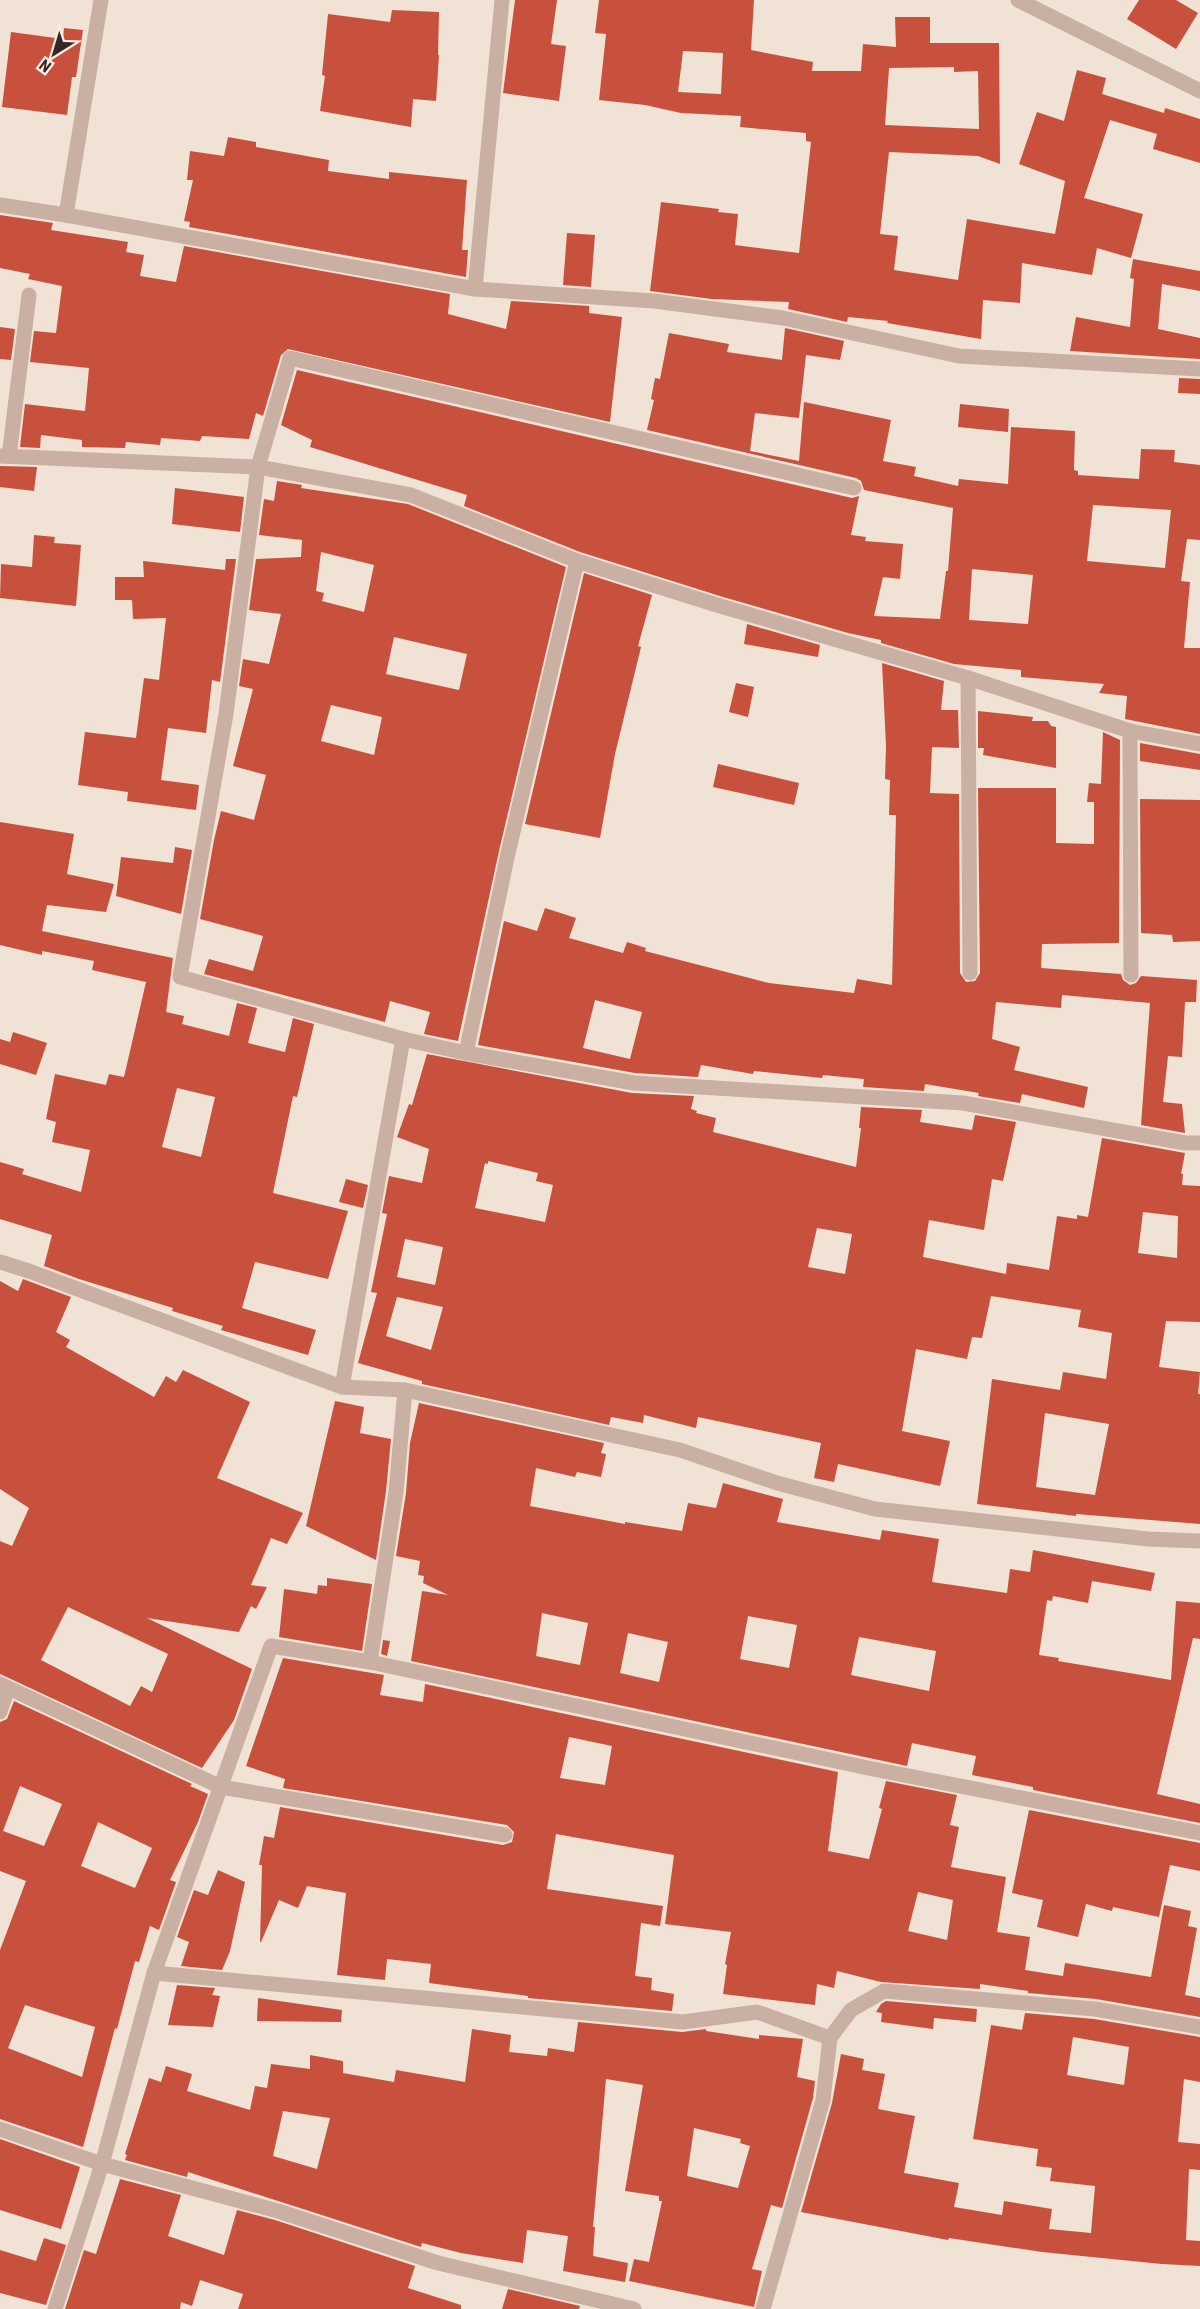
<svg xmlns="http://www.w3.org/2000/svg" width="1200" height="2309" viewBox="0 0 1200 2309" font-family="'Roboto Condensed',sans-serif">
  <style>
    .building { fill: #c8513d; fill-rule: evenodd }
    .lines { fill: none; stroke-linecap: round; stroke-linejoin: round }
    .minor { stroke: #c9b0a3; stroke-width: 15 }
  </style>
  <rect width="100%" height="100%" fill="#f1e2d6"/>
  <g class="building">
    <polygon points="515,0 557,0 551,44 566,46 559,101 503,93"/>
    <path d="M599 0H754L751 50 813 62 812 71H861L863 44 896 47 895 17H930V43H999L1000 164 978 156 889 152 880 234 898 236 894 270 958 280 967 219 1055 234 1065 181 1019 164 1037 112 1064 121 1077 70 1106 78 1102 94 1164 113 1165 108 1200 119V163L1153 149 1157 134 1110 120 1084 198 1143 214 1131 258 1097 248 1092 275 1022 263 1020 303 983 300 981 339 887 323 888 321 848 317 847 322 788 309 789 302 712 299 650 291 661 202 719 209 718 212 738 214 735 245 799 253 811 142 806 141V133L740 127 741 116 681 113 645 105 599 100 606 34 595 33ZM683 51 723 53 721 94 678 92ZM954 67V72L978 71 979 129 885 125 889 68Z"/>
    <polygon points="1139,0 1176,0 1198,13 1176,49 1127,19"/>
    <polygon points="392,10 439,12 438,55 439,55 436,101 413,99 411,127 320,111 325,76 322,75 328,14 390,22"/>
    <polygon points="64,28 83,30 76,77 72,77 67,115 2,107 11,32 63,39"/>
    <polygon points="228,137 256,142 256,147 329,160 328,171 389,179 389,172 467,180 462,250 468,250 466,277 189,227 190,222 184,221 193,180 187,180 190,151 224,156"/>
    <polygon points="0,215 53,223 51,230 128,242 126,252 144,255 140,276 176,282 184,246 450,294 448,314 506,329 511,301 589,306 589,313 622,317 610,422 288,349 281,355 263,416 256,413 249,439 202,436 200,441 161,438 160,445 126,442 125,448 82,447 82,440 41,435 40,448 20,447 25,404 85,411 89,368 30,362 34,331 56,333 62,286 28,279 30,274 0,268"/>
    <polygon points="567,233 595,235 591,287 563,285"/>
    <polygon points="1133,259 1200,271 1200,291 1162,284 1158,329 1200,338 1200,359 1070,351 1076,317 1130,327 1134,279 1130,278"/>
    <polygon points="0,327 15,329 11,360 0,359"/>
    <path d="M785 328 844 341 840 360 806 355 799 418 755 413 750 451 799 461 804 402 891 420 883 461 916 467 914 476 958 486 959 479 1008 484 1011 427 1075 431 1074 470 1078 471V475L1139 479 1141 449 1175 450 1174 462 1200 465V540L1187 539 1181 581 1190 582 1184 648H1200V734L1125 719 1127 696 1099 693 1104 684 1021 677V670L954 664 881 643V640L848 633 723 597 580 552 464 506 467 495 310 447 312 440 281 425 297 370 852 498 859 496 851 535 866 537 865 541 903 544 900 579 883 577 874 616 940 619 946 571H948L953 508 864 490 861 481 856 478 647 430 654 400 651 399 655 378 660 379 669 333 729 344 727 352 782 360ZM1093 505 1171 510 1165 568 1087 561ZM972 569 1033 575 1028 624 969 620Z"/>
    <polygon points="1179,378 1200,379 1200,394 1178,393"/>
    <polygon points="960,404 1009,409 1008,432 958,427"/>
    <polygon points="0,466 37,467 34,491 0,487"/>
    <path d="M277 481 302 485 301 488 408 504 566 567 499 851 458 1041 424 1034 430 1012 390 1001 385 1022 204 974 209 959 253 971 263 936 200 919 214 840 221 811 254 820 266 775 233 766 253 689 239 686 243 659 269 664 281 614 249 610 256 559 301 557 302 540 259 535 264 499 274 501ZM321 552 374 565 364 612 322 601 324 593 316 591ZM394 637 467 654 459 690 386 674ZM331 705 382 717 374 755 321 741Z"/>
    <polygon points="175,488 244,497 240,532 172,524"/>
    <polygon points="34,535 55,537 54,543 81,545 76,606 0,598 1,564 32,567"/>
    <polygon points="226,559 236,559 220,682 212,680 206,733 168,728 161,780 199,785 196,810 127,801 128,792 78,785 85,732 136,738 144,678 159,680 166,618 133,619 132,600 115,600 115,577 144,577 143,561 225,570"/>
    <polygon points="584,573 652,595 638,646 641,647 615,754 600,838 525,824"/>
    <polygon points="747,624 820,645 818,657 744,644"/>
    <path d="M882 663 944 681 941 710H958L959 748 932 747 930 793 959 794 960 973 966 982 975 981 980 973 978 788H1056V843L1094 844V802H1087L1089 783 1101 784 1103 732 1120 740 1119 943 1042 944 1041 968 1121 974 1123 980 1130 985 1136 983 1141 976 1197 980 1196 1002H1185L1182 1057 1168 1056 1163 1102 1182 1104 1185 1133 1141 1125 1150 1003 1062 995 1061 1008 996 1002 992 1039 1020 1047 1014 1070 1088 1087 1084 1108 1022 1094 1020 1103 978 1096 979 1093 925 1084 924 1091 863 1087 864 1079 823 1075 822 1078 754 1071 753 1074 701 1065 698 1077 635 1073 478 1045 504 921 537 931 545 908 576 918 569 938 623 953 627 942 646 948 645 951 769 983 854 993 857 979 892 985 896 815H889L890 780 885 779 886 746ZM595 1000 642 1012 630 1059 583 1048Z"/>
    <polygon points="736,683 754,687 748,717 729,712"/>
    <polygon points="978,711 1033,717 1032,721 1048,721 1051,726 1056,727 1056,768 983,755 984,748 978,748"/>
    <polygon points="1140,743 1200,754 1200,770 1140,761"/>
    <polygon points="718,764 799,783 794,805 713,787"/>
    <polygon points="1140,799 1200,800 1200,941 1173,942 1172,935 1141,933"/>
    <path d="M0 822 74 834 67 874 114 884 106 912 47 905 42 931 173 958 166 1012 184 1016 182 1024 229 1036 237 1003 257 1008 248 1043 285 1052 293 1018 314 1024 297 1097 293 1096 273 1193 348 1211 328 1279 255 1262 242 1308 316 1330 308 1355 221 1330 223 1326 172 1311 173 1308 79 1279 44 1266 52 1235 0 1219V1162L24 1169 22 1174 81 1192 90 1150 52 1142 56 1122 46 1119 55 1074 106 1085 109 1074 124 1077 146 982 92 970 94 961 42 951V955L0 945ZM177 1088 215 1097 201 1157 162 1147Z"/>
    <polygon points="175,847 192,850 181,914 116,896 121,857 173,863"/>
    <polygon points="13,1032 47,1043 36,1075 0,1064 0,1039 10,1042"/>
    <path d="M427 1054 632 1093 694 1096 691 1109 697 1111 696 1113 716 1118 713 1132 856 1167 861 1128H859L861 1107 922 1110 920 1122 972 1130 975 1115 1016 1122 1003 1181 992 1179 984 1230 929 1220 923 1257 1006 1274 1007 1263 1049 1270 1057 1216 1077 1219V1215L1088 1217 1102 1138 1185 1153 1181 1174H1183L1182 1185 1200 1186V1322L1166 1321 1159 1367 1200 1372 1198 1394H1200V1524L1076 1514V1516L977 1504 992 1379 1060 1390 1063 1372 1106 1379 1112 1333 1078 1327 1081 1310 991 1296 982 1338 972 1337 967 1359 916 1349 902 1431 950 1441 940 1486 838 1464 834 1482 814 1478 821 1443 698 1417 696 1428 644 1415 643 1423 611 1417 609 1425 422 1384V1381L358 1363 377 1293 371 1292 387 1214 382 1213 389 1176 422 1183 429 1149 397 1137 409 1104 412 1105ZM488 1161 538 1173 536 1181 553 1185 545 1222 475 1208 485 1163 488 1164ZM1143 1212 1178 1216 1177 1258 1138 1253ZM817 1228 852 1234 845 1274 808 1267ZM405 1239 443 1247 435 1285 397 1277ZM397 1297 443 1307 431 1350 386 1336ZM1045 1413 1109 1424 1095 1495 1036 1487Z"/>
    <polygon points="346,1179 368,1185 363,1208 339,1202"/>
    <path d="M23 1279 71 1297 56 1332 70 1340 66 1347 154 1397 166 1376 176 1382 183 1370 250 1402 217 1478 303 1513 287 1544 271 1538 251 1585 267 1587 256 1609 251 1606 239 1632 147 1618 252 1669 234 1720 202 1768 0 1674V1541L12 1546 29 1508 0 1489V1281L18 1291ZM68 1607 168 1654 152 1692 141 1686 130 1706 41 1660Z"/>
    <polygon points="335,1401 364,1407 360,1433 391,1439 386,1491 376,1560 306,1526"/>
    <path d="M419 1403 604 1443 601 1453 606 1454 601 1477 577 1472 575 1477 536 1468 530 1506 625 1524V1522L682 1531 688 1503 716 1508 723 1483 783 1499 777 1522 880 1540 882 1530 939 1539 932 1582 1007 1593 1010 1569 1030 1572 1033 1550 1155 1573 1151 1591 1092 1581 1088 1603 1053 1596 1052 1601 1047 1600 1039 1655 1059 1658 1058 1661 1171 1680 1176 1601 1200 1603V1639L1193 1638 1157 1794 1200 1804V1823L1033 1790V1787L972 1775 976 1756 912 1743 907 1766 411 1661 422 1591 448 1595 423 1583 424 1576 418 1575 420 1561 396 1556 406 1493 410 1443ZM542 1613 588 1623 580 1665 536 1656ZM748 1616 797 1625 789 1668 740 1659ZM628 1633 668 1642 659 1682 620 1673ZM859 1637 936 1651 929 1691 851 1675Z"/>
    <polygon points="327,1578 372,1584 362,1651 279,1637 284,1589 317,1594 318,1585 327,1586"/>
    <polygon points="383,1640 390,1641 387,1656 381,1654"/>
    <path d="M283 1658 384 1675 380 1695 423 1702 425 1684 838 1772 828 1851 869 1859 882 1809 879 1808 886 1781 957 1795 950 1825 959 1827 951 1867 1006 1877 997 1932 1030 1937 1025 1970 1063 1976 1065 1963 1151 1977 1164 1905 1191 1911 1188 1926 1197 1928 1185 1995 1200 1998V2017L1096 1999 1028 1993V1991L980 1984V1989L881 1982 837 1971 834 1988 817 1984 815 2005 723 1994 727 1965 725 1964 731 1932 665 1924 674 1855 556 1834 547 1889 663 1906 660 1926 641 1923 635 1976 652 1978 651 1990 674 1994 672 2011 528 1998V1996L429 1983 431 1964 387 1959 385 1980 337 1975 346 1893 307 1886 298 1908 279 1900 261 1942H260L262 1865H259L264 1836 274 1838 280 1807 503 1845 512 1842 514 1832 507 1825 283 1788 285 1779 246 1766ZM569 1737 612 1746 605 1785 560 1778ZM918 1892 953 1900 947 1940 908 1931Z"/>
    <path d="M14 1701 192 1784 190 1786 208 1794 198 1822 170 1880 176 1882 159 1930 150 1926 139 1962 135 1961 117 2029 115 2028 83 2147 0 2119V1950L26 1881 0 1871V1722L7 1719ZM20 1786 62 1804 44 1846 3 1831ZM98 1822 152 1848 135 1888 81 1866ZM25 2005 95 2027 82 2077 8 2048Z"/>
    <polygon points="1029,1810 1200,1843 1200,1871 1170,1865 1159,1917 1113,1907 1112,1911 1086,1904 1078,1937 1037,1927 1043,1900 1012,1893"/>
    <polygon points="218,1870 245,1882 230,1951 222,1970 181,1966 189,1942 177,1937 194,1890 208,1895"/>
    <polygon points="177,1985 215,1988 212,1995 220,1996 213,2027 168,2025"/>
    <polygon points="258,1998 342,2010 341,2022 257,2021"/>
    <polygon points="886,2001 977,2009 976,2022 934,2018 933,2029 881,2022 882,2013 876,2012 881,2004"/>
    <path d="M1025 2013 1094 2019 1200 2037V2082L1184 2079 1178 2142 1200 2144V2170L1189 2169 1186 2240 1200 2241V2266L1162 2264 1042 2252 949 2238 948 2240 801 2212 832 2103 841 2054 864 2059 862 2070 885 2074 878 2109 915 2116 904 2173 959 2183 954 2207 1002 2215 1004 2201 1052 2209 1049 2229 1091 2233 1095 2186 1050 2181 1052 2168 1036 2166 1038 2149 973 2139 991 2025 1022 2030ZM1073 2037 1129 2047 1124 2085 1067 2075Z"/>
    <path d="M578 2022 682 2032 706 2029V2031L759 2039V2035L803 2039 797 2077 815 2081 813 2098 782 2208 771 2205 752 2269 762 2271 754 2307 629 2281 634 2259 649 2262 662 2201H659V2196L625 2191 643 2085 606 2079 593 2227H595L593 2256 628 2263 625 2282 563 2271 568 2236 527 2230 523 2263 461 2253 422 2243 421 2247 188 2172 187 2177 125 2160 127 2155 125 2154 149 2078 161 2082 166 2066 192 2074 187 2091 250 2110 255 2086 267 2088 271 2064 310 2069V2055L343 2061V2073L394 2082 396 2070 465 2082 472 2029 511 2035 509 2052 547 2056 548 2048 574 2052ZM283 2111 330 2118 317 2169 273 2156ZM694 2128 741 2139 740 2143 750 2146 738 2188 687 2176Z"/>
    <polygon points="0,2139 80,2167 61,2229 0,2210"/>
    <polygon points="120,2179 181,2195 168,2236 224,2255 237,2210 275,2220 415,2266 408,2288 461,2305 461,2309 238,2309 243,2294 200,2280 192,2306 181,2302 180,2309 65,2309 84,2250 96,2254"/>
    <polygon points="44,2238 66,2245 46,2305 0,2293 0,2250 36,2261"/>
    <polygon points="508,2289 580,2306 579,2309 502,2309"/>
  </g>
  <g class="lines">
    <g class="minor">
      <polyline points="1018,0 1200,91"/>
      <polyline points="0,205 66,215 475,289 654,301 783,318 959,356 1200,369"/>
      <polyline points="66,215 101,0"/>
      <polyline points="475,289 502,0"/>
      <polyline points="0,456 258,467 411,495 577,561 720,606 968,678 1130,731 1200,744"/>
      <polyline points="9,456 29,295"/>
      <polyline points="854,488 290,358 258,467 226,714 180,977 403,1039 466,1053 634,1083 963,1103 1185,1143 1200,1143"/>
      <polyline points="968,678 970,973"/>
      <polyline points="1130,731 1131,975"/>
      <polyline points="466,1053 508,853 577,561"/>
      <polyline points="0,1262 29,1271 342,1387 405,1390 680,1450 777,1483 875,1509 1148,1539 1200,1541"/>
      <polyline points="342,1387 403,1039"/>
      <polyline points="370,1662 396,1492 405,1390"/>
      <polyline points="0,1684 221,1787 505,1835"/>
      <polyline points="0,1712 8,1688"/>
      <polyline points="154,1973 683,2022 757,2012 830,2038"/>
      <polyline points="0,2129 102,2164 278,2211 438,2263 634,2309"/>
      <polyline points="55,2309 102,2164 154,1973 271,1646 370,1662 873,1769 1200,1833"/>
      <polyline points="763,2309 823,2100 830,2038 851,2010 884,1991 1095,2009 1200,2027"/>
    </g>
  </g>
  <g transform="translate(54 54) rotate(217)" stroke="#f9ece2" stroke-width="4.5" paint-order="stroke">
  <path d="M0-4.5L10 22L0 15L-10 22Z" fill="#342825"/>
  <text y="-9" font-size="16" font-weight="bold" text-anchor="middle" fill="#342825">N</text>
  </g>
</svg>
